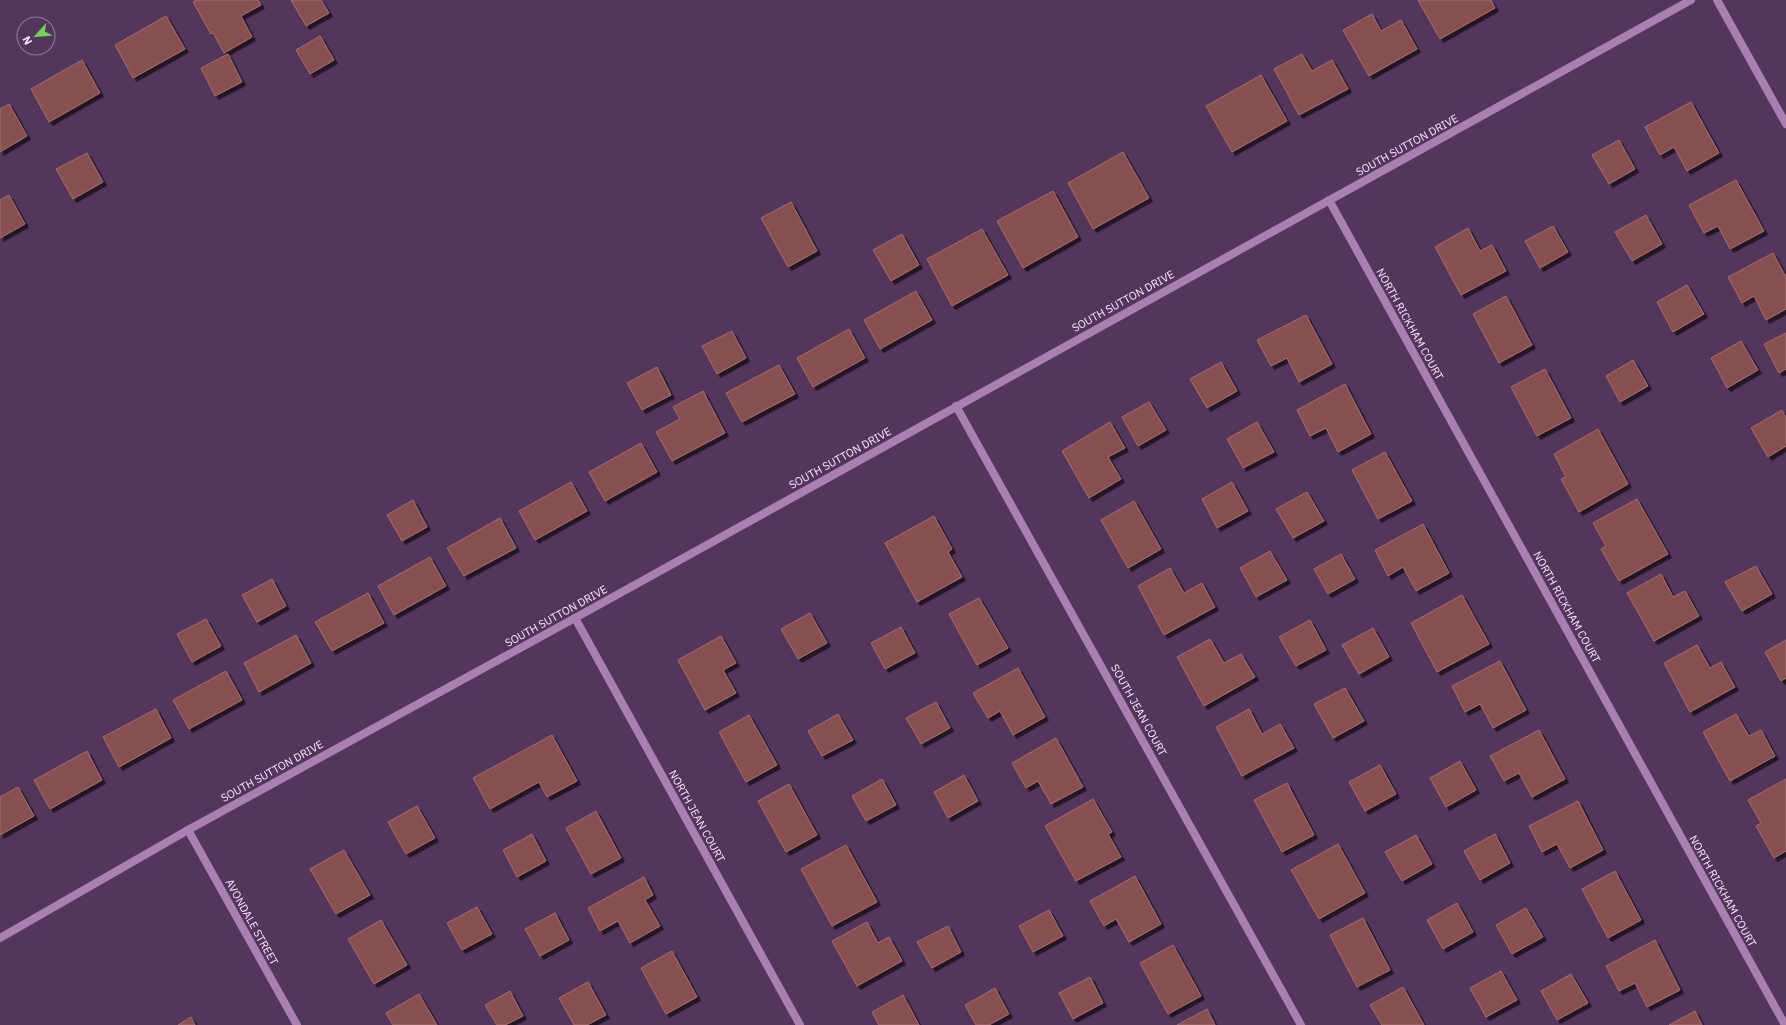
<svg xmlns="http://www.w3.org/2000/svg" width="1786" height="1025" viewBox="0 0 1786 1025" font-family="'IBM Plex Sans',sans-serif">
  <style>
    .building { fill: #875050; stroke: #a66d6c; filter: url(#shadow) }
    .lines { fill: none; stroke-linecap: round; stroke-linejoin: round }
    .street { stroke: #aa80b3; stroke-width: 8 }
    .labels { text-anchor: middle; stroke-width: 3.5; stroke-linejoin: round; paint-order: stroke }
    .street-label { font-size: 11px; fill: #fae7fe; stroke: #54355b }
  </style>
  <defs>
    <filter id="shadow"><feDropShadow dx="3.5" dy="3.5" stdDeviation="0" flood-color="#0009"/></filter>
  </defs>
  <rect width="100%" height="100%" fill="#54355b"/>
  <g class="building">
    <polygon points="196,0 258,0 261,5 241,16 252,37 224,53 213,33 211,34 193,2"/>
    <polygon points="291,0 321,0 329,13 306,26"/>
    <polygon points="1418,0 1491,0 1495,8 1440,39"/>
    <polygon points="1372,14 1381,31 1401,20 1417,49 1369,76 1343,30"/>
    <polygon points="166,16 185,49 133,78 115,45"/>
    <polygon points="320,36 334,60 310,74 296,50"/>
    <polygon points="228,54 242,82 215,96 201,68"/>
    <polygon points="1302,54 1312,71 1332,60 1348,89 1299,115 1274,69"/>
    <polygon points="82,60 100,93 49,122 31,89"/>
    <polygon points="1261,75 1287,121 1232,152 1206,106"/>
    <polygon points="1691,102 1719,153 1687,171 1674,147 1660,155 1645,127"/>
    <polygon points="9,104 27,136 0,152 0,109"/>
    <polygon points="1619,140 1635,169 1609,184 1592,155"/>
    <polygon points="1123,152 1149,198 1093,229 1068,183"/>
    <polygon points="87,153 103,182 73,199 56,169"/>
    <polygon points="1736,180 1764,231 1730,249 1718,226 1704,233 1689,205"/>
    <polygon points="1053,191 1078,237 1023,268 997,221"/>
    <polygon points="9,195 25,224 0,238 0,200"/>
    <polygon points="791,202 817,251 788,267 761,218"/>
    <polygon points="1646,215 1662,244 1632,261 1615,232"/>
    <polygon points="1553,226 1568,252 1540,268 1525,241"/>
    <polygon points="1468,228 1480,251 1492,245 1506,271 1461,295 1435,247"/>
    <polygon points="982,229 1008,275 952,306 927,259"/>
    <polygon points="902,234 919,265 891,281 873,250"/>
    <polygon points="1773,253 1786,277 1786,309 1766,320 1754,296 1742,303 1728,277"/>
    <polygon points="1687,285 1704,314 1673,332 1657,302"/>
    <polygon points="916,291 932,320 880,349 864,320"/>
    <polygon points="1506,296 1532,345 1499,363 1473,314"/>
    <polygon points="1306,315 1332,364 1299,382 1287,358 1271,366 1257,340"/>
    <polygon points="849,329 865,358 813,387 797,358"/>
    <polygon points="732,331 746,358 717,374 702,346"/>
    <polygon points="1786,333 1786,369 1779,373 1764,344"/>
    <polygon points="1741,341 1758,370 1727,388 1711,358"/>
    <polygon points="1633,360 1648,386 1620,402 1606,376"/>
    <polygon points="1221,362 1237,391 1207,408 1190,379"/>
    <polygon points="779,365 795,394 742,422 726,393"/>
    <polygon points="657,367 671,395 642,410 627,383"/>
    <polygon points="1545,369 1571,418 1537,436 1511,387"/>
    <polygon points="1345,384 1371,434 1338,452 1326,428 1310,436 1297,410"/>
    <polygon points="703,391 725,433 672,461 656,432 680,419 673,407"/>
    <polygon points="1149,402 1166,430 1138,446 1122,417"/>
    <polygon points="1782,410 1786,418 1786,446 1768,457 1751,428"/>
    <polygon points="1110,422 1125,448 1108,457 1121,479 1089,498 1062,451"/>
    <polygon points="1257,422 1274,452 1243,468 1227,439"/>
    <polygon points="1598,429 1628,484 1579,512 1561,479 1566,477 1554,454"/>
    <polygon points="641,443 657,472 605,501 589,472"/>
    <polygon points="1385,452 1412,501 1378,519 1352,470"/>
    <polygon points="571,482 587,511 535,540 519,511"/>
    <polygon points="1232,482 1248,511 1217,528 1202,499"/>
    <polygon points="1307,492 1324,521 1293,538 1276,509"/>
    <polygon points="1637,499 1668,554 1619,581 1601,549 1606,546 1593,523"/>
    <polygon points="413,500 427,527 402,541 387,515"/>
    <polygon points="1134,501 1161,549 1128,568 1101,520"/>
    <polygon points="934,516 952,549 948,552 962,577 917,602 885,543"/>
    <polygon points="500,518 516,548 464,576 447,548"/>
    <polygon points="1423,524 1449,573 1416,591 1403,567 1388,576 1375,550"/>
    <polygon points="1270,551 1287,580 1256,597 1240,568"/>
    <polygon points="1341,554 1355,579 1328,594 1314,569"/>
    <polygon points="430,557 446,586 394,615 378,586"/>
    <polygon points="1756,566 1772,594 1742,611 1725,582"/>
    <polygon points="1170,568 1184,593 1202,583 1215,607 1164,635 1138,586"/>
    <polygon points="1661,574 1673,597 1685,591 1699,616 1654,641 1627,593"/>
    <polygon points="272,579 286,606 257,622 242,595"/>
    <polygon points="368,593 384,623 332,651 315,622"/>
    <polygon points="1462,595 1489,644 1437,672 1411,623"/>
    <polygon points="979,598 1008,648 977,665 949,614"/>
    <polygon points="810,613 827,643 798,659 781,629"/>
    <polygon points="206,619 221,646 192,662 177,634"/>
    <polygon points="1310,620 1326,650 1296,666 1279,637"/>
    <polygon points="901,627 915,653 885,669 871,643"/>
    <polygon points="1373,628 1389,657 1359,674 1342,645"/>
    <polygon points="296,635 311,663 259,692 244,663"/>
    <polygon points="721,636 736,663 723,670 736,693 705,710 678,660"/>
    <polygon points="1210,639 1224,663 1241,654 1255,677 1204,706 1177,657"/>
    <polygon points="1786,640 1786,678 1781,681 1765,652"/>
    <polygon points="1697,645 1710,668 1721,662 1735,687 1690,712 1664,663"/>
    <polygon points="1500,661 1526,710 1493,728 1480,704 1465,712 1452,686"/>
    <polygon points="1018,668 1045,717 1013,735 1000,711 988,718 973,693"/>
    <polygon points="226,671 242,700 189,729 173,700"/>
    <polygon points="1345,688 1364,721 1333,738 1314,704"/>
    <polygon points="936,702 950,728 921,744 906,718"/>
    <polygon points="156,709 171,738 119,767 103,737"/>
    <polygon points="1249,709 1262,734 1280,724 1294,748 1242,776 1216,727"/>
    <polygon points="838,714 853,740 822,756 808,731"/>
    <polygon points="1736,714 1749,736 1761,730 1775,756 1730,781 1703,732"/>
    <polygon points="749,715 777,765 746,782 719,732"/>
    <polygon points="1539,730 1565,779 1532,797 1519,773 1504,781 1490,756"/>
    <polygon points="552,735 577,781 547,797 539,782 490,809 473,778"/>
    <polygon points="1056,738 1083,787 1051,804 1038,781 1026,788 1012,763"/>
    <polygon points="87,751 102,780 50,809 34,780"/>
    <polygon points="1460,761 1476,790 1446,807 1430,778"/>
    <polygon points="1380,765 1396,794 1365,811 1349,782"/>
    <polygon points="964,775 978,801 948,818 934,792"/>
    <polygon points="882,779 896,805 866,821 852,796"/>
    <polygon points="1786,779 1786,851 1774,858 1756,826 1761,823 1748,800"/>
    <polygon points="1287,783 1314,835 1282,852 1254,800"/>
    <polygon points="789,784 817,835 786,852 758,801"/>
    <polygon points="18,787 34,816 0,835 0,797"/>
    <polygon points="1093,799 1112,832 1108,834 1121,857 1076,881 1045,826"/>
    <polygon points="1578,801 1603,850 1570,868 1557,844 1542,852 1529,826"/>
    <polygon points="417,806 435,838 406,854 388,822"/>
    <polygon points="596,811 621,858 591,874 566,828"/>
    <polygon points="532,834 546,861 517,877 503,850"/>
    <polygon points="1495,834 1510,863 1480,880 1464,851"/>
    <polygon points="1416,835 1432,864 1402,881 1385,852"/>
    <polygon points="1338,844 1365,893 1319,919 1291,870"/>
    <polygon points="846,845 877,902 832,926 801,869"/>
    <polygon points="344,850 370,895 336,914 310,869"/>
    <polygon points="1615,871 1641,920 1608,938 1582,889"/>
    <polygon points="1135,876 1161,924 1129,942 1116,919 1104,926 1090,901"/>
    <polygon points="644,877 653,895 645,900 660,926 630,943 618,921 600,931 588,908"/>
    <polygon points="1457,903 1473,932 1443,949 1427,920"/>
    <polygon points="477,907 492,934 462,950 447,923"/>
    <polygon points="1526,908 1543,937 1512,954 1496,925"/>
    <polygon points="1049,910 1063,936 1033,952 1019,926"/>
    <polygon points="555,913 569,940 540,956 525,929"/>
    <polygon points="1363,918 1390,970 1357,987 1330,935"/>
    <polygon points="381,920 407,965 374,984 348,939"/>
    <polygon points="867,922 878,943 889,937 902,961 857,986 832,941"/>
    <polygon points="948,926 961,952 932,968 917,942"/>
    <polygon points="1655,940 1680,990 1647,1007 1635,983 1619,991 1606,966"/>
    <polygon points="1173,945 1201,996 1168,1014 1140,963"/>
    <polygon points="672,951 697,997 666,1014 641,968"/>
    <polygon points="1501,971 1517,1000 1486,1017 1470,988"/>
    <polygon points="1571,974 1588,1003 1557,1020 1541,991"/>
    <polygon points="1090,977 1103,1003 1073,1019 1059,993"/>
    <polygon points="588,982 606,1015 587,1025 574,1025 559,998"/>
    <polygon points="1403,987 1424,1025 1382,1025 1370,1005"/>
    <polygon points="995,988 1009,1014 989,1025 976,1025 965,1005"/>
    <polygon points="510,991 523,1016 505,1025 497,1025 485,1005"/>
    <polygon points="419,994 437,1025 393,1025 386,1013"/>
    <polygon points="903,995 919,1025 879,1025 872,1012"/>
    <polygon points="1207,1009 1215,1025 1177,1025"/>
    <polygon points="1695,1011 1702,1025 1669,1025"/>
    <polygon points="191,1017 195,1025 178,1025"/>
  </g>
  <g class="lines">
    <g class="street">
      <polyline points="1717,0 1786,124"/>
      <polyline points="1329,200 1785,1025"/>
      <polyline points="956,406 1301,1025"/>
      <polyline points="575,618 800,1025"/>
      <polyline points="188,830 297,1025"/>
      <polyline points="0,938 188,830 575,618 1691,0"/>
    </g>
  </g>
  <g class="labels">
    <g class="street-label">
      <text transform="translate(1407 145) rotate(-29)" y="4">SOUTH SUTTON DRIVE</text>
      <text transform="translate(1123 301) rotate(-29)" y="4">SOUTH SUTTON DRIVE</text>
      <text transform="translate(1410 324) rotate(61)" y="4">NORTH RICKHAM COURT</text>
      <text transform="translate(840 458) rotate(-29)" y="4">SOUTH SUTTON DRIVE</text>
      <text transform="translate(1567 607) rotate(61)" y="4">NORTH RICKHAM COURT</text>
      <text transform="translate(556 616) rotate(-29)" y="4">SOUTH SUTTON DRIVE</text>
      <text transform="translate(1139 710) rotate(61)" y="4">SOUTH JEAN COURT</text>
      <text transform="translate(272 771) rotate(-29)" y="4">SOUTH SUTTON DRIVE</text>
      <text transform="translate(697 816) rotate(61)" y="4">NORTH JEAN COURT</text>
      <text transform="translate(1723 891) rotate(61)" y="4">NORTH RICKHAM COURT</text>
      <text transform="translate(252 922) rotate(61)" y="4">AVONDALE STREET</text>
    </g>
  </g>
  <g transform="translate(36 36) rotate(243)"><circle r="19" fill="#54355b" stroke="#967c9c"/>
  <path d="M0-3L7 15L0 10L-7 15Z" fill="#71d35e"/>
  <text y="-6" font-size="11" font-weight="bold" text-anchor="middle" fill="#fae7fe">N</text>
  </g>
</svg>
